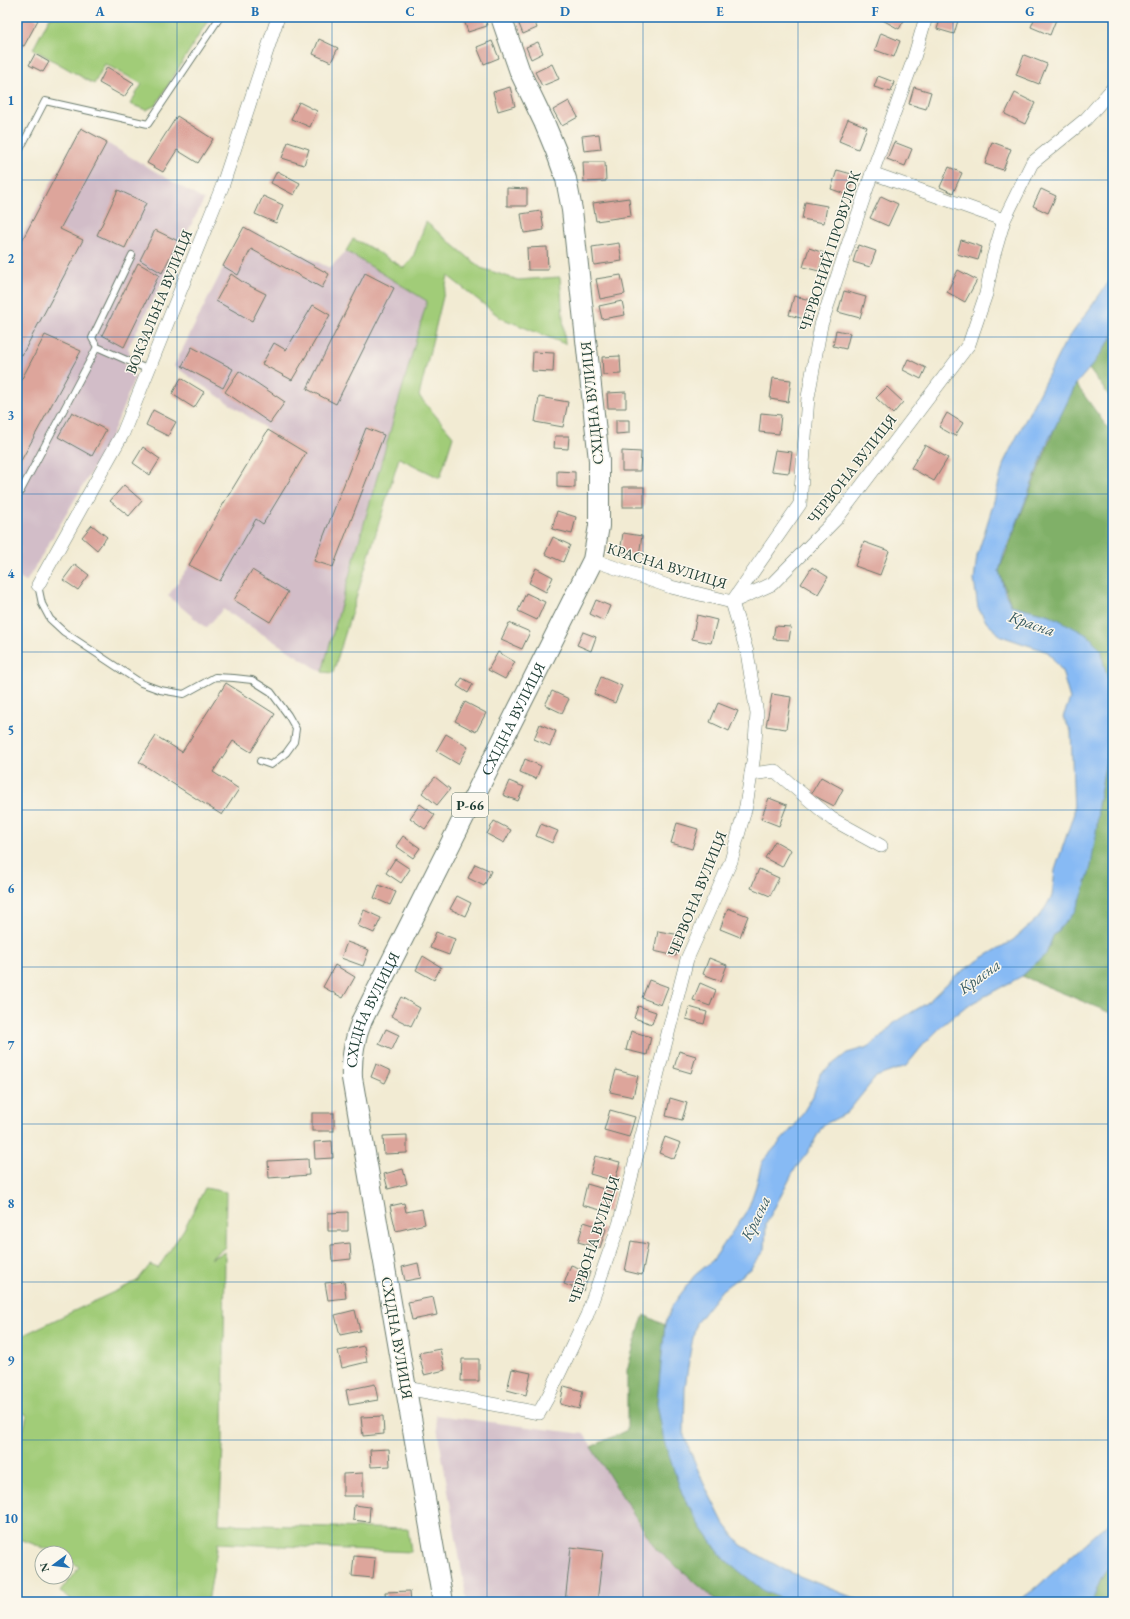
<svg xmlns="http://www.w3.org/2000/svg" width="1130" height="1619" viewBox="0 0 1130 1619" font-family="'EB Garamond',serif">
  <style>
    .industrial { fill: #d2bdc8 }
    .green { fill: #a1cc78; stroke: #608456 }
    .forest { fill: #80b068; stroke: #50764e }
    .water { fill: #87baf4; stroke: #537c94 }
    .building { fill: #dda59b }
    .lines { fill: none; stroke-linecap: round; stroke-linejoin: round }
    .service-casing { stroke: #697a6c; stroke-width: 8 }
    .minor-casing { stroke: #697a6c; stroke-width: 14 }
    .primary-casing { stroke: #697a6c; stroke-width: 22 }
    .service { stroke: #fff; stroke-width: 6 }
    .minor { stroke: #fff; stroke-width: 13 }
    .primary { stroke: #fff; stroke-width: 20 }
    .grid { fill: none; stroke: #1f6fb2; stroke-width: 1; stroke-opacity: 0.55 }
    .labels { text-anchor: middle; stroke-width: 3; stroke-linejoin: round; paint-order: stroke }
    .shield { fill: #fbf7ec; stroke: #61756b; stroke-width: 1 }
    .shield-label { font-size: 14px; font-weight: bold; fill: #1f3d34 }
    .street-label { font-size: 15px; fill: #1f3d34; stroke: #fbf7ec }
    .water-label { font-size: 16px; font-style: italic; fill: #395c64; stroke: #fbf7ec }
    .neatline { fill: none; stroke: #1f6fb2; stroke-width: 1.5 }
    .grid-label { font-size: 13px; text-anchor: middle; font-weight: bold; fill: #1f6fb2 }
  </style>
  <rect width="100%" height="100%" fill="#fbf7ec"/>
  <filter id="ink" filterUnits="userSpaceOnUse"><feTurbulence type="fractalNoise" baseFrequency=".025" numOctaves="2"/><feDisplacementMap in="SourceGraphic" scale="8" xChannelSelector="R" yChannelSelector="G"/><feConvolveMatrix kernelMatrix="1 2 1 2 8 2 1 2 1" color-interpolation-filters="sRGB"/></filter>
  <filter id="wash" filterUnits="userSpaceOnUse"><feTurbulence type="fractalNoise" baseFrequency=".012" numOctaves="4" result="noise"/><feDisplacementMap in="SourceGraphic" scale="16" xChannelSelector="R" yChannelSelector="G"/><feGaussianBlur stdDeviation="0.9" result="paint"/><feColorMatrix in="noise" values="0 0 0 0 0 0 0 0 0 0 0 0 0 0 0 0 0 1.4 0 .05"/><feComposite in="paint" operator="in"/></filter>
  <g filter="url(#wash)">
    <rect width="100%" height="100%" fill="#f2ebd3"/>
    <g class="industrial">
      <polygon points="81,128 204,200 128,348 130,352 124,363 135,377 110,440 26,582 17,577 17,245"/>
      <polygon points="244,227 330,268 346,251 427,301 322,672 223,609 206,628 168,596 188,568 268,430 174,366"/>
      <polygon points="435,1415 584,1434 656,1549 718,1602 467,1602"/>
    </g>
    <g class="green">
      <polygon points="50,17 210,17 156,105 146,110 130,104 142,84 105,64 94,84 33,49"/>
      <polygon points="426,222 481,268 518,280 560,277 565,344 501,318 448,276 419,396 453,436 440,478 399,458 333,673 322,672 427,301 346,251 353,239 364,244 404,268 413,257"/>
      <polygon points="205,1188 226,1192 225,1247 210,1259 225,1252 223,1446 219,1524 408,1529 411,1552 218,1543 208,1602 70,1602 71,1599 60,1592 79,1567 66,1558 66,1553 58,1553 17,1538 17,1443 21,1440 27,1415 17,1410 17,1338 137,1281 150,1265 158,1268 184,1229"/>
    </g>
    <g class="forest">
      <polygon points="1113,336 1113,401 1089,369"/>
      <polygon points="1076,384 1113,435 1113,704 1103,661 1102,651 1050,615 1011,605 999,571 1056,425"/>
      <polygon points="1113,721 1113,1014 1022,976 1046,954 1053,936 1075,911 1097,826 1098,805"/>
      <polygon points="644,1315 665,1325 657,1403 666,1446 682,1494 701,1527 723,1558 764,1591 789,1602 718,1602 656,1549 591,1447 627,1430 627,1370 639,1328"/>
      <polygon points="1113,1560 1113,1602 1092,1602 1102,1576"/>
    </g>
    <g class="water">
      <polygon points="1113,276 1113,336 1094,363 1076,384 1056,425 1049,439 1016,525 1004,554 999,571 1005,593 1011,605 1050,615 1089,636 1102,651 1103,661 1111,691 1113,721 1098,805 1097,826 1091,866 1083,893 1075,911 1053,936 1046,954 1022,976 965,1007 945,1023 924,1044 906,1066 876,1077 847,1113 823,1125 808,1152 795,1169 766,1224 765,1250 750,1269 722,1290 696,1323 690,1353 685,1388 684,1436 703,1482 723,1522 741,1545 760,1556 785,1570 861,1601 868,1602 789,1602 764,1591 723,1558 701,1527 682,1494 664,1441 657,1403 665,1325 672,1306 694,1276 713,1260 748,1209 756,1186 762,1162 796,1124 813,1096 820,1074 847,1053 868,1047 880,1038 894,1023 927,1003 955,976 982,958 1013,940 1041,915 1052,896 1055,870 1074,813 1071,731 1063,717 1070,699 1062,671 1048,652 1001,636 987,623 978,608 974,580 977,556 993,505 1004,462 1063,346"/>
      <polygon points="1113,1519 1113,1560 1102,1576 1092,1602 1016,1602 1029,1594"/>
    </g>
    <g id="blocks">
      <g class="building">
        <polygon points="24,17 33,17 38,20 24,46 17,44 17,30"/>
        <polygon points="463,17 485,17 487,26 468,32"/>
        <polygon points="516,17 533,17 537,28 523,34"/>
        <polygon points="877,17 906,17 899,29"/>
        <polygon points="941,17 959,17 954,34 937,29"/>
        <polygon points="1035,17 1057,17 1050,35 1031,27"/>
        <polygon points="881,33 900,41 894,57 875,50"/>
        <polygon points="319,39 338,48 331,62 313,54"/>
        <polygon points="492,41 499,58 484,64 477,47"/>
        <polygon points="538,42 543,53 531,59 526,47"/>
        <polygon points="35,54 49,62 43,72 29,65"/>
        <polygon points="1024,55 1047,64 1039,84 1016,75"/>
        <polygon points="552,64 559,79 542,86 535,72"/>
        <polygon points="107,67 134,83 124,97 99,83"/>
        <polygon points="878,76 894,82 891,92 874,87"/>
        <polygon points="510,87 515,106 498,111 493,92"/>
        <polygon points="914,87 931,92 926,109 909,104"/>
        <polygon points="1015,93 1035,103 1025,124 1005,114"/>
        <polygon points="569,101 578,117 562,126 553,110"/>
        <polygon points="299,102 317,111 310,127 291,119"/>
        <polygon points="177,116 213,139 198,163 177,150 163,172 147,163"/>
        <polygon points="848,119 867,127 858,149 839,141"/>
        <polygon points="81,128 107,142 60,229 83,240 22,355 17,353 17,250"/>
        <polygon points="599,134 601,149 584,151 582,136"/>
        <polygon points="288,142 309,149 304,165 282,158"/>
        <polygon points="894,142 912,149 905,166 887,159"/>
        <polygon points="992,142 1011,149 1003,170 985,164"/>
        <polygon points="583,162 605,162 606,181 584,182"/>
        <polygon points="949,167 962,173 953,193 940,187"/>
        <polygon points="837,170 855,175 848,195 831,189"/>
        <polygon points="277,171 300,183 294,195 271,183"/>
        <polygon points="507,188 527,189 527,206 507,206"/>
        <polygon points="1041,189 1056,196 1048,213 1033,206"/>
        <polygon points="118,190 146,203 125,248 97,235"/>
        <polygon points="263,196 283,205 276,223 255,214"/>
        <polygon points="881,196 898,204 888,226 870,218"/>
        <polygon points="629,198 631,216 596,221 593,203"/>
        <polygon points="805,202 827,206 824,223 802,219"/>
        <polygon points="541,211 544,230 524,233 521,214"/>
        <polygon points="244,227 329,274 322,288 251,249 238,275 223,266"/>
        <polygon points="155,230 178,241 162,273 140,260"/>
        <polygon points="961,240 982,247 978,260 957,254"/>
        <polygon points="619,243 622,261 594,265 592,247"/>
        <polygon points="858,245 876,251 870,267 853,262"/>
        <polygon points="547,247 548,270 528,270 527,248"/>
        <polygon points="809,248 824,253 819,271 803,267"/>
        <polygon points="138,263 159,275 124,347 102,335"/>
        <polygon points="958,270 977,280 965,302 947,292"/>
        <polygon points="365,273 394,288 336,404 307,389"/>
        <polygon points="231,274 244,283 266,294 252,321 216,301"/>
        <polygon points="621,275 625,294 600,299 596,279"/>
        <polygon points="844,291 866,297 860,318 838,312"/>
        <polygon points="794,296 810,300 805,319 789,315"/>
        <polygon points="622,301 625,315 602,319 599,306"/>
        <polygon points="313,305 330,315 292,380 262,364 274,343 286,350"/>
        <polygon points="836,330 850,333 846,349 833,346"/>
        <polygon points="45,335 81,351 17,468 17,388"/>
        <polygon points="192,347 233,369 223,388 182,366"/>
        <polygon points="533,352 554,353 553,372 532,371"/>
        <polygon points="620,356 621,374 603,375 602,357"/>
        <polygon points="908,359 926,368 921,379 903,370"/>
        <polygon points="239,371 285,402 270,423 225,392"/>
        <polygon points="181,378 204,392 194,408 172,394"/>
        <polygon points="773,378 791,380 788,402 770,399"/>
        <polygon points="887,387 903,402 893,414 876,398"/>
        <polygon points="626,392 626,408 608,408 607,393"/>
        <polygon points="539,397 568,402 563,427 535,422"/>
        <polygon points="153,410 176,422 168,436 146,425"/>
        <polygon points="72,412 106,430 92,456 58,437"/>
        <polygon points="761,413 781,415 779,434 759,432"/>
        <polygon points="947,413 963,423 955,436 939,427"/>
        <polygon points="616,420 629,420 629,433 616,434"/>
        <polygon points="366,428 384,435 333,567 314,561"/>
        <polygon points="268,430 306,453 263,524 256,519 220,581 189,565 225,501"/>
        <polygon points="555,436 569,436 568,449 554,448"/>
        <polygon points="925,445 948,458 934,481 911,468"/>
        <polygon points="143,447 160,459 150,475 133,463"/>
        <polygon points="775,450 792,452 789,473 771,471"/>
        <polygon points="622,451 641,452 640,471 622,471"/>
        <polygon points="557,471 575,472 575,488 557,487"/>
        <polygon points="124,485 142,501 129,516 110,501"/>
        <rect x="623" y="487" width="21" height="20"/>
        <polygon points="557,511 576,517 572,534 552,529"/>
        <polygon points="92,525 107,537 97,550 82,537"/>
        <polygon points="623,533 642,536 639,555 620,553"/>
        <polygon points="553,537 570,545 563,562 545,554"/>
        <polygon points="864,542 889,551 880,575 855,566"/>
        <polygon points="75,564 89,575 78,590 63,580"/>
        <polygon points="812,567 828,577 818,594 801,584"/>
        <polygon points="536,568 553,577 546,592 529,583"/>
        <polygon points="252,570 288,592 270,622 234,600"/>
        <polygon points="526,593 545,602 537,620 518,611"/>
        <polygon points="596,600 610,606 604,621 590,614"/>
        <polygon points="697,615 717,620 711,643 692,639"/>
        <polygon points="509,623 530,632 522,649 501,640"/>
        <polygon points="775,626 791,627 789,640 773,639"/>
        <polygon points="583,632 596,637 591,651 577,645"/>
        <polygon points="498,652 515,662 505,679 488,670"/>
        <polygon points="601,677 622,686 615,703 594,694"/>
        <polygon points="462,678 473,684 468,693 457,686"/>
        <polygon points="226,683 275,714 251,752 233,741 213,772 239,789 222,815 139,762 156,736 182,752"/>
        <polygon points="552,691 569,699 562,713 545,705"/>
        <polygon points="772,694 791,697 786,729 766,726"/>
        <polygon points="465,702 486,713 476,732 455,721"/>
        <polygon points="718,703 738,711 729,731 710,722"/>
        <polygon points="540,724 556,731 550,746 534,739"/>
        <polygon points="446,734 468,747 458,764 436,751"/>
        <polygon points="525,759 541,766 536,779 520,772"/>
        <polygon points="435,777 450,789 437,805 422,793"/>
        <polygon points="821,777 843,789 834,806 811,794"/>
        <polygon points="509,781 524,787 518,801 503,795"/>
        <polygon points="769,798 787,805 779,826 761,819"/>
        <polygon points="420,804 435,815 425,829 410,818"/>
        <polygon points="494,821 511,830 504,843 487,834"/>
        <polygon points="677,823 698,829 692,849 671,843"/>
        <polygon points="541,824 558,831 552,843 536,836"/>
        <polygon points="403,836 420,848 413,858 396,846"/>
        <polygon points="775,841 791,850 782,867 765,858"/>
        <polygon points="395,859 410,869 401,883 386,873"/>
        <polygon points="475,864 491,871 484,886 468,878"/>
        <polygon points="759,869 779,878 770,896 751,888"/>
        <polygon points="379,885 396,892 390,905 374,898"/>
        <polygon points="457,896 471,903 465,916 450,909"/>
        <polygon points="728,908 748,916 740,937 720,929"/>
        <polygon points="364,910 381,918 374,933 358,926"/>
        <polygon points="658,931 680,935 676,956 654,951"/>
        <polygon points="436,932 455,939 449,955 430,948"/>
        <polygon points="347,942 369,950 363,966 341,958"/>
        <polygon points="423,956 441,967 434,980 416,970"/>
        <polygon points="709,958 727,965 721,981 703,974"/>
        <polygon points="335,965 355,977 343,998 323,987"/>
        <polygon points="649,980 668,987 661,1005 642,998"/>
        <polygon points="700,983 716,990 710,1006 693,1000"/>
        <polygon points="401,997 420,1008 411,1026 391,1016"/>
        <polygon points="638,1006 656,1012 652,1024 634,1018"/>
        <polygon points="689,1007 707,1012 704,1024 686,1019"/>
        <polygon points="386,1029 399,1035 392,1050 379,1044"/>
        <polygon points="631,1031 651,1037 647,1055 626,1050"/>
        <polygon points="679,1051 696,1056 691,1073 674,1068"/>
        <polygon points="376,1064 391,1071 385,1083 371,1077"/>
        <polygon points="616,1070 638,1076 633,1097 610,1092"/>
        <polygon points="670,1098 687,1103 682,1120 666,1116"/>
        <polygon points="610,1110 635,1117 629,1137 604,1130"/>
        <rect x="312" y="1113" width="22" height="18"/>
        <polygon points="407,1135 407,1153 384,1154 383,1136"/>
        <polygon points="665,1137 681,1143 674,1159 659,1153"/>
        <polygon points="332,1141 333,1158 315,1159 314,1142"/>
        <polygon points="595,1156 620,1162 615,1181 590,1174"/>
        <polygon points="308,1159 309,1175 269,1178 268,1161"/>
        <polygon points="403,1169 407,1184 388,1189 384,1174"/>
        <polygon points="587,1184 614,1192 608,1212 582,1205"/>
        <polygon points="404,1203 406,1212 422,1209 425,1224 396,1231 390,1206"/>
        <polygon points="348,1212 348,1231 328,1231 328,1213"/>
        <polygon points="584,1222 606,1229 600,1248 578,1242"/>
        <polygon points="631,1241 648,1244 642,1275 625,1271"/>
        <polygon points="350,1243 351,1259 332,1261 331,1245"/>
        <polygon points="418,1263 421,1278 405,1281 402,1267"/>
        <polygon points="571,1265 590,1272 583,1291 564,1284"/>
        <polygon points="344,1281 346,1298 328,1300 325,1283"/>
        <polygon points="433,1297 437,1315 412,1320 408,1302"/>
        <polygon points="355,1310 360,1331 340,1335 335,1315"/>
        <polygon points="364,1346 367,1362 342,1368 338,1351"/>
        <polygon points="440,1349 445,1370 424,1375 419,1353"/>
        <polygon points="462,1359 479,1359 479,1381 461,1381"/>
        <polygon points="512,1369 531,1373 526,1395 507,1390"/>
        <polygon points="375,1384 378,1400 349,1405 346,1390"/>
        <polygon points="564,1386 583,1391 579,1409 560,1404"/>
        <polygon points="383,1416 384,1434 363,1436 361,1417"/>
        <polygon points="389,1449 390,1466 371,1467 370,1450"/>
        <polygon points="363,1473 363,1496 343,1496 343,1474"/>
        <polygon points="354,1505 370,1507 369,1522 353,1520"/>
        <polygon points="571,1547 603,1551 597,1602 565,1602"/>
        <polygon points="354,1556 375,1558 373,1578 352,1576"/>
        <polygon points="410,1591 411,1602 386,1602 385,1592"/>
      </g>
    </g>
  </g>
  <g filter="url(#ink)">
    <use href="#blocks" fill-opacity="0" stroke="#697a6c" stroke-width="1"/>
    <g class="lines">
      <g class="service-casing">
        <g id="service">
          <polyline points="17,155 45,101 148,124 220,17"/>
          <polyline points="97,347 92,338 132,255"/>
          <polyline points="17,495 19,494 97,347 149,370"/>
          <polyline points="38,585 42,604 50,619 64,632 141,683 160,690 184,694 215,677 234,678 252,680 271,692 288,715 296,729 294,742 286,753 271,765 260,761"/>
        </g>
      </g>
      <g class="minor-casing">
        <g id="minor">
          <polyline points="872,173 1004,220"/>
          <polyline points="593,560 671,587 732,602 800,504 808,397 821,325 872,173 913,61 926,17"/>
          <polyline points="38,585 123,433 222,187 278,17"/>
          <polyline points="751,774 775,771 832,819 881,846"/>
          <polyline points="406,1388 539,1413 549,1395 587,1315 619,1225 687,959 731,861 746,806 754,755 757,714 747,652 732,602 772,584 838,517 969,344 986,294 993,258 1004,220 1032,163 1086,119 1113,88"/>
        </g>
      </g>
      <g class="primary-casing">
        <g id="primary">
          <path id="s1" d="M443 1602 352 1078C351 1057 354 1040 362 1020L593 560 599 526V460L572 210 566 179 556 151 544 122 520 72 501 17"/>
        </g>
      </g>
      <use href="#service" class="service"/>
      <use href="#minor" class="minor"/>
      <use href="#primary" class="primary"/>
    </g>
  </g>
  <path class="grid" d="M177 17V1602M332 17V1602M487 17V1602M643 17V1602M798 17V1602M953 17V1602M17 180H1113M17 337H1113M17 494H1113M17 652H1113M17 810H1113M17 967H1113M17 1124H1113M17 1282H1113M17 1440H1113"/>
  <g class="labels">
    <rect class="shield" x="452" y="793" width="36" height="24" rx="3"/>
    <g class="shield-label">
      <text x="470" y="810">Р-66</text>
    </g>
    <g class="street-label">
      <text transform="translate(830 251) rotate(-72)" y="5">ЧЕРВОНИЙ ПРОВУЛОК</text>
      <text transform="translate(159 302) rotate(-68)" y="5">ВОКЗАЛЬНА ВУЛИЦЯ</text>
      <text transform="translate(592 403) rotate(-96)" y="5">СХІДНА ВУЛИЦЯ</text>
      <text transform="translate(852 469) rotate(-52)" y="5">ЧЕРВОНА ВУЛИЦЯ</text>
      <text transform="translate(667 566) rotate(17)" y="5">КРАСНА ВУЛИЦЯ</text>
      <text dy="5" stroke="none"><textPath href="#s1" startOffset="928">СХІДНА ВУЛИЦЯ</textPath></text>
      <text transform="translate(697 894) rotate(-68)" y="5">ЧЕРВОНА ВУЛИЦЯ</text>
      <text dy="5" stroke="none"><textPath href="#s1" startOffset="604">СХІДНА ВУЛИЦЯ</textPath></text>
      <text transform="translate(594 1240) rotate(-72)" y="5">ЧЕРВОНА ВУЛИЦЯ</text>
      <text transform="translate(397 1338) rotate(80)" y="5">СХІДНА ВУЛИЦЯ</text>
    </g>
    <g class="water-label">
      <text transform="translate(1032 623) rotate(19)" y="6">Красна</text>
      <text transform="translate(979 976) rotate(-36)" y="6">Красна</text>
      <text transform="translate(755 1218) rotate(-64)" y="6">Красна</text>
    </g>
  </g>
  <rect width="1130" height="1619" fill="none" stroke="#fbf7ec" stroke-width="44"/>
  <g transform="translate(54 1565) rotate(255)"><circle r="19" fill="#fbf7ec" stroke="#a3ada2"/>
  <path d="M0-3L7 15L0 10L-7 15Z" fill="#1f6fb2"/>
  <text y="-6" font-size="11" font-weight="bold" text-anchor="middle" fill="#1f3d34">N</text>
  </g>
  <rect x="22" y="22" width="1086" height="1575" class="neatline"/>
  <g class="grid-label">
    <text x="100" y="16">A</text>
    <text x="255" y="16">B</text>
    <text x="410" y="16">C</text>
    <text x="565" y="16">D</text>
    <text x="720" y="16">E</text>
    <text x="875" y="16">F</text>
    <text x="1030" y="16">G</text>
    <text x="11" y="105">1</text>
    <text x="11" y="263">2</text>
    <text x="11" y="420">3</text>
    <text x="11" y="578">4</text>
    <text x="11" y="735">5</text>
    <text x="11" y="893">6</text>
    <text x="11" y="1050">7</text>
    <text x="11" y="1208">8</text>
    <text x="11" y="1365">9</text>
    <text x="11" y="1523">10</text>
  </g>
</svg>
